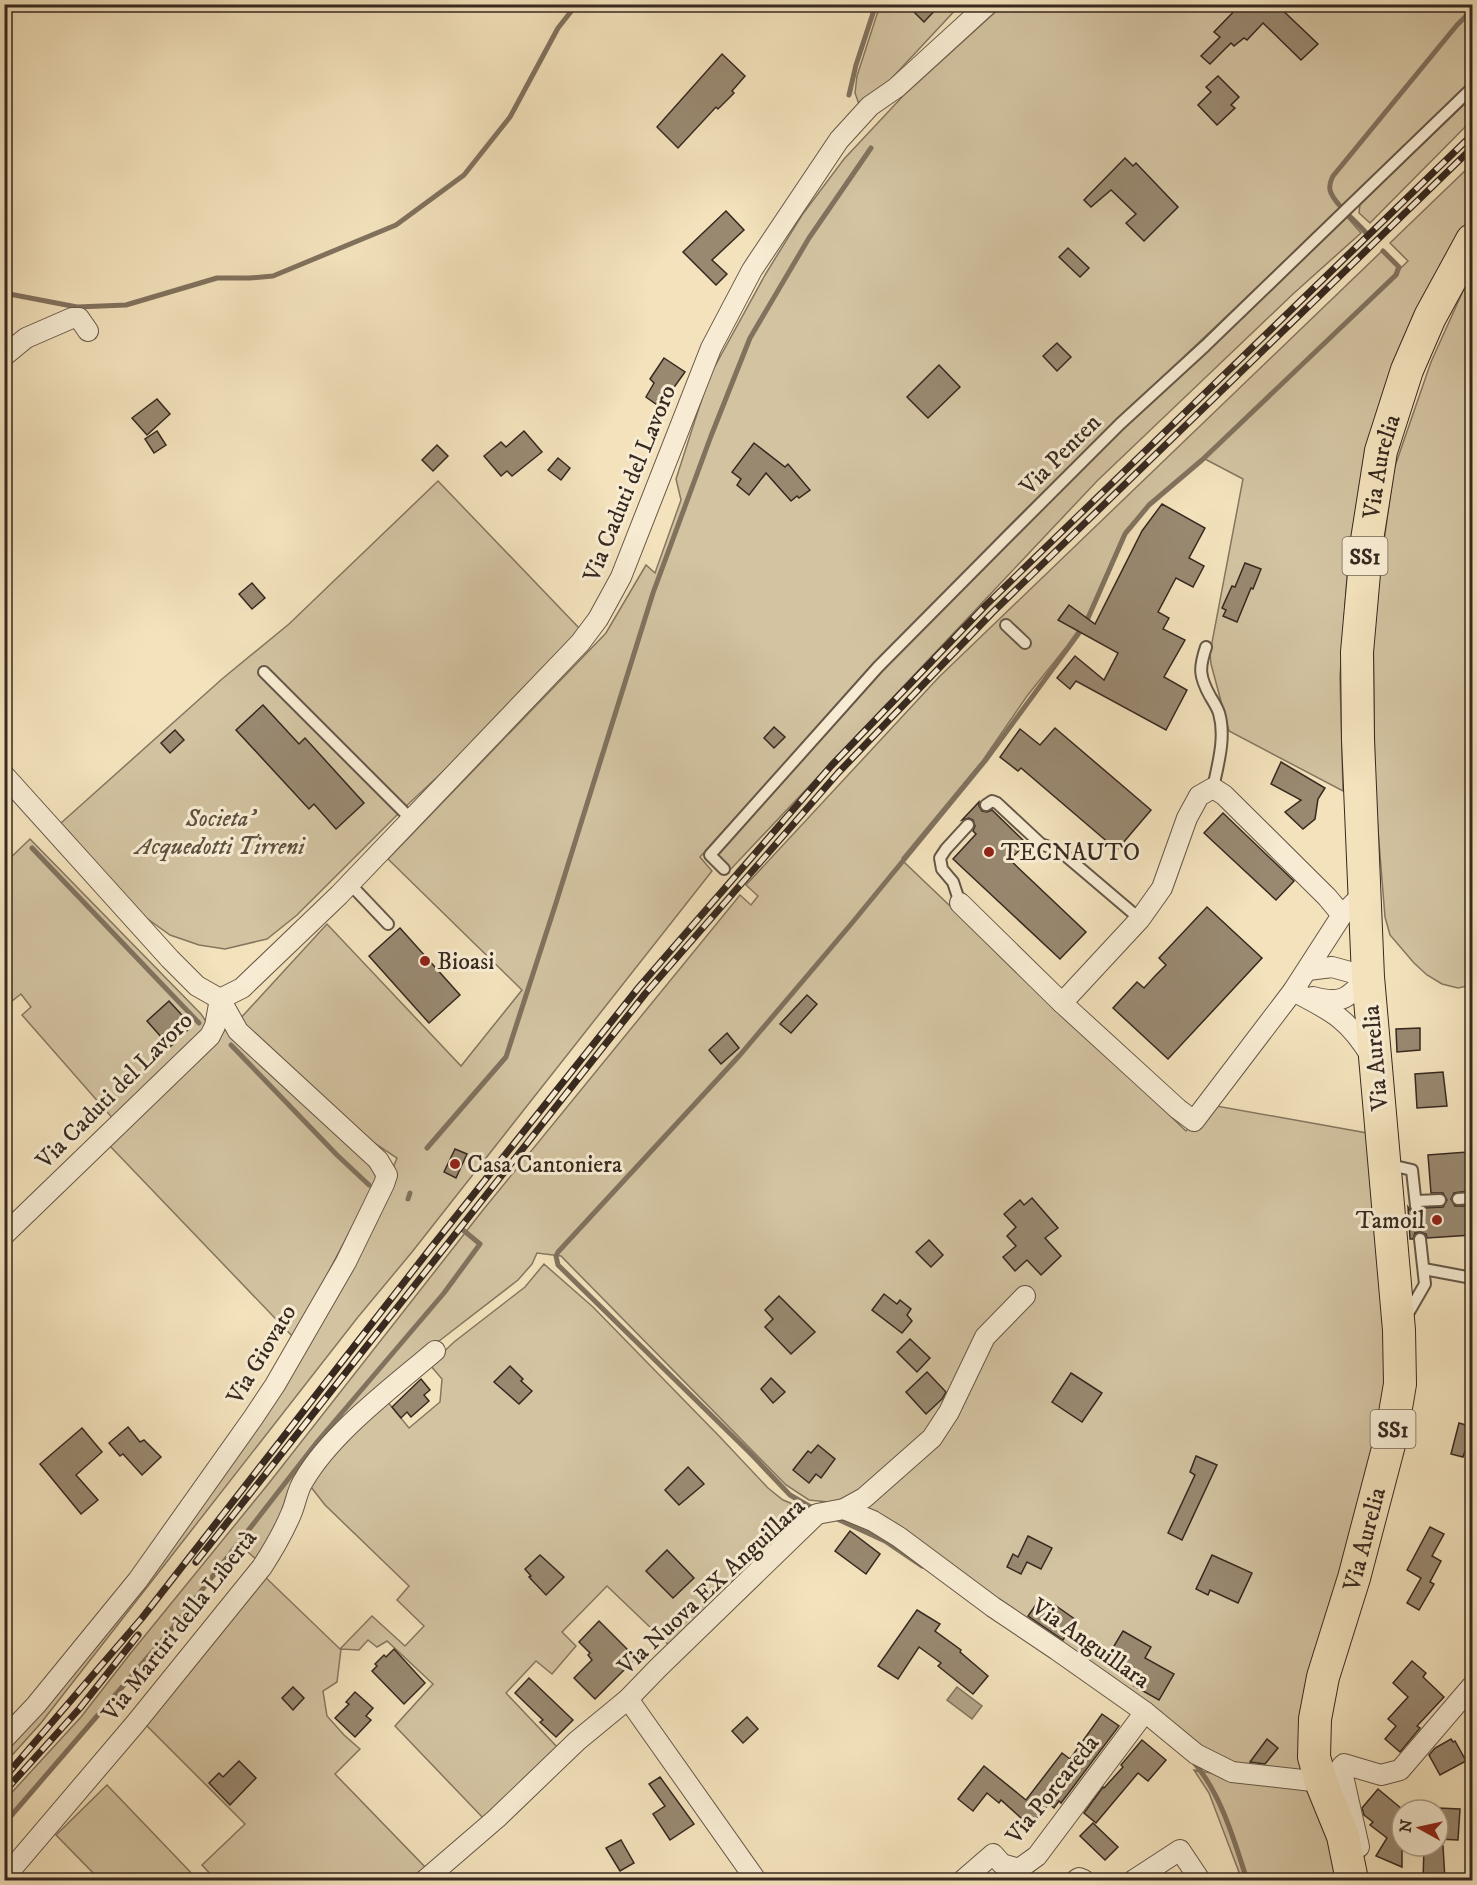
<svg xmlns="http://www.w3.org/2000/svg" width="1477" height="1885" viewBox="0 0 1477 1885" font-family="'IM FELL DW Pica',serif">
  <style>
    .green { fill: #d3c3a1; stroke: #857660; stroke-width: 1.5 }
    .water { fill: #b3a387; stroke: #81725e; stroke-width: 1.5 }
    .lines { fill: none; stroke-linecap: round; stroke-linejoin: round }
    .stream { stroke: #81725e; stroke-width: 5 }
    .building { fill: #998971; stroke: #372920; stroke-width: 1.5 }
    .lane-casing { stroke: #665747; stroke-width: 14 }
    .street-casing { stroke: #665747; stroke-width: 22 }
    .primary-casing { stroke: #372920; stroke-width: 34 }
    .lane { stroke: #f7ecd3; stroke-width: 10 }
    .street { stroke: #f7ecd3; stroke-width: 20 }
    .primary { stroke: #f3e2bc; stroke-width: 32 }
    .rail-casing { stroke: #372920; stroke-width: 7 }
    .rail { stroke: #f7ecd3; stroke-width: 4.5; stroke-dasharray: 14; stroke-linecap: butt }
    .poi-dot { fill: #8f2418; stroke: #f7ecd3; stroke-width: 2 }
    .labels { text-anchor: middle; stroke-width: 6; stroke-linejoin: round; paint-order: stroke }
    .shield { fill: #f7ecd3; stroke: #716456; stroke-width: 1.5 }
    .shield-label { font-size: 22px; font-weight: bold; fill: #372920 }
    .street-label { font-size: 24px; fill: #372920; stroke: #f7ecd3 }
    .park-label { font-size: 24px; font-style: italic; fill: #5e5040; stroke: #f7ecd3 }
    .poi-label { font-size: 24px; fill: #372920; stroke: #f7ecd3; text-anchor: start }
  </style>
  <rect width="100%" height="100%" fill="#f3e2bc"/>
  <filter id="stains"><feTurbulence type="fractalNoise" baseFrequency=".00333" numOctaves="4"/><feColorMatrix values="0 0 0 0 .2 0 0 0 0 .09 0 0 0 0 .02 0 0 0 .5 -.17"/></filter>
  <radialGradient id="worn" r=".72"><stop offset=".6" stop-color="#630" stop-opacity="0"/><stop offset="1" stop-color="#630" stop-opacity=".3"/></radialGradient>
  <g class="green">
    <polygon points="880,5 960,5 891,79 860,107 855,93 857,76"/>
    <path d="M1003 5H1472V81C1321 231 1162 373 1012 523 982 553 954 585 925 615 906 635 885 653 866 673 810 734 756 796 700 857L712 871 412 1252 358 1317 41 1723 5 1763V1744L141 1583 363 1239 397 1158 347 1125 238 1021 327 924 461 1066 522 990 388 859 606 633 646 565 655 573 681 500 676 479 709 377 765 275 802 215 844 159 903 96Z"/>
    <polygon points="1472,97 1472,120 1370,223 1359,213 1360,204"/>
    <polygon points="1472,164 1472,217 1458,235 1360,501 1348,564 1340,677 1343,791 1229,731 1211,664 1210,653 1243,479 1203,458 1149,504 1125,531 1086,619 1067,646 1027,696 983,760 902,858 904,862 1186,1131 1211,1105 1367,1133 1386,1301 1386,1418 1302,1775 1211,1758 837,1503 809,1500 786,1485 561,1256 537,1253 532,1264 518,1280 430,1348 322,1445 259,1562 239,1544 167,1635 5,1824 4,1801 81,1717 130,1654 269,1483 483,1210 740,895 751,905 758,896 746,885 939,677 1382,251 1397,267 1395,274 1338,329 1408,261 1390,243"/>
    <path d="M1347 217 1361 233 1293 294 1097 481 730 870 718 857 719 851C811 749 902 645 1000 549 1113 436 1230 326 1347 217Z"/>
    <polygon points="1472,271 1472,985 1458,988 1442,984 1427,975 1414,963 1390,935 1385,917 1375,793 1373,620 1394,469 1431,362"/>
    <polygon points="438,481 580,629 464,752 402,810 297,915 267,939 225,949 199,945 170,935 138,912 61,823 222,679 289,624"/>
    <polygon points="30,839 201,1014 207,1023 205,1034 115,1121 22,1015 31,1007 21,994 12,1001 5,992 5,863"/>
    <polygon points="225,1028 342,1140 362,1152 376,1167 376,1181 294,1338 109,1145"/>
    <polygon points="544,1264 593,1307 720,1437 768,1488 783,1500 817,1514 675,1651 607,1586 562,1632 576,1646 552,1674 536,1661 506,1693 559,1749 485,1820 395,1726 433,1684 387,1641 377,1647 368,1640 359,1650 341,1649 337,1682 323,1691 327,1716 344,1735 360,1749 335,1774 427,1869 415,1880 216,1880 202,1865 245,1824 143,1722 261,1573 340,1649 372,1616 405,1646 424,1626 397,1600 409,1586 325,1505 307,1482 324,1459 387,1401 409,1428 440,1402 442,1379 430,1365 454,1342 525,1287"/>
    <polygon points="1194,1770 1241,1778 1311,1784 1333,1854 1338,1880 1242,1880 1209,1793"/>
    <polygon points="107,1785 198,1880 100,1880 56,1835"/>
  </g>
  <polygon class="water" points="957,1687 982,1706 972,1719 947,1700"/>
  <g class="lines">
    <g class="stream">
      <polyline points="849,95 856,65 876,4"/>
      <path d="M1367 234C1358 223 1333 203 1330 190 1329 185 1331 180 1333 176L1457 25 1472 10"/>
      <polyline points="4,293 77,307 126,305 217,278 250,278 273,276 396,225 464,175 510,117 558,28 577,4"/>
      <polyline points="4,819 5,819"/>
      <polyline points="32,848 199,1023"/>
      <polyline points="231,1045 337,1155 369,1185"/>
      <polyline points="427,1148 506,1057 556,903 653,593 711,436 750,338 809,238 871,148"/>
      <polyline points="408,1199 410,1193"/>
      <polyline points="816,1510 790,1495 752,1455 558,1265 556,1256 558,1252 740,1055 852,923 985,761 1079,633 1088,618 1125,534 1149,505 1202,460 1396,275 1399,267 1383,251"/>
      <polyline points="833,1517 885,1541 922,1566"/>
      <path d="M1192 1760C1221 1793 1234 1840 1247 1880"/>
      <polyline points="4,1824 167,1635 317,1442 444,1293 480,1244 463,1230"/>
    </g>
  </g>
  <g class="building">
    <polygon points="906,4 941,4 924,22"/>
    <polygon points="1241,4 1276,4 1318,44 1301,60 1263,23 1247,40 1244,38 1234,46 1231,43 1210,64 1201,56 1220,37 1214,32"/>
    <polygon points="722,54 745,76 732,91 734,93 718,109 716,107 678,148 657,127"/>
    <polygon points="1218,76 1239,97 1231,105 1235,108 1217,125 1198,105 1211,92 1206,87"/>
    <polygon points="1125,158 1133,166 1136,163 1178,207 1144,241 1126,223 1136,214 1111,190 1091,207 1084,200"/>
    <polygon points="726,211 744,230 712,260 727,274 716,285 683,252"/>
    <polygon points="1068,248 1089,268 1080,277 1059,257"/>
    <polygon points="1057,343 1071,357 1057,371 1043,356"/>
    <polygon points="664,358 685,372 660,407 646,397 654,383 650,379"/>
    <polygon points="939,365 960,387 928,418 907,397"/>
    <polygon points="157,399 170,414 147,435 132,418"/>
    <polygon points="157,431 166,445 154,453 145,439"/>
    <polygon points="524,431 542,452 512,476 507,471 501,476 484,456 501,442 506,447"/>
    <polygon points="754,443 785,467 788,464 810,490 799,498 797,496 791,501 766,473 749,495 737,485 741,479 732,472"/>
    <polygon points="437,445 448,456 433,471 422,460"/>
    <polygon points="558,458 570,468 561,480 548,470"/>
    <polygon points="1162,504 1205,528 1189,558 1204,566 1193,587 1176,578 1158,612 1169,618 1163,629 1185,640 1164,677 1187,690 1166,730 1076,681 1070,689 1057,678 1075,656 1104,680 1118,653 1058,620 1069,605 1095,624 1142,531"/>
    <polygon points="1245,563 1261,569 1253,589 1251,588 1237,622 1223,616 1226,610 1222,608 1232,586 1235,587"/>
    <polygon points="252,583 265,598 252,609 239,594"/>
    <polygon points="263,705 299,744 305,738 364,803 336,829 314,804 309,809 236,730"/>
    <polygon points="774,727 785,737 774,748 764,738"/>
    <polygon points="1055,728 1151,810 1117,850 1021,768 1018,771 1000,757 1020,729 1040,745"/>
    <polygon points="175,730 184,740 170,753 161,743"/>
    <polygon points="1281,762 1325,788 1318,799 1315,819 1303,829 1285,812 1301,800 1271,784"/>
    <polygon points="979,802 979,806 982,811 987,812 992,810 1026,843 1010,860 1086,932 1060,959 953,859 976,834 973,831 975,826 973,820 969,818 962,820"/>
    <polygon points="1223,813 1294,881 1276,900 1204,833"/>
    <polygon points="1207,907 1262,958 1168,1059 1113,1008 1137,982 1144,988 1155,976 1166,965 1159,958"/>
    <polygon points="400,928 460,995 429,1023 369,956"/>
    <polygon points="807,995 817,1004 791,1033 780,1024"/>
    <polygon points="169,1001 192,1026 170,1047 147,1021"/>
    <polygon points="1420,1028 1420,1050 1397,1052 1396,1029"/>
    <polygon points="727,1033 739,1048 721,1064 709,1050"/>
    <polygon points="1443,1072 1447,1106 1417,1108 1415,1074"/>
    <polygon points="455,1149 467,1154 456,1178 444,1172"/>
    <polygon points="1467,1152 1470,1187 1468,1187 1468,1191 1454,1193 1451,1199 1455,1206 1469,1206 1472,1235 1427,1238 1426,1234 1420,1232 1415,1233 1413,1239 1410,1239 1408,1207 1412,1213 1417,1213 1423,1208 1443,1207 1447,1200 1443,1193 1431,1193 1428,1155"/>
    <polygon points="1032,1198 1058,1228 1045,1238 1061,1256 1041,1275 1027,1260 1015,1271 1003,1257 1016,1246 1007,1236 1016,1227 1004,1214 1020,1200 1024,1205"/>
    <polygon points="929,1240 943,1255 931,1267 916,1252"/>
    <polygon points="884,1294 897,1304 900,1300 911,1309 907,1315 912,1321 902,1333 872,1310"/>
    <polygon points="779,1296 815,1332 791,1354 765,1327 773,1319 765,1310"/>
    <polygon points="910,1339 930,1358 917,1372 897,1352"/>
    <polygon points="510,1366 523,1379 521,1381 532,1391 519,1404 494,1382"/>
    <polygon points="927,1372 946,1392 942,1399 926,1414 906,1392"/>
    <polygon points="1071,1373 1102,1393 1082,1422 1052,1402"/>
    <polygon points="771,1378 785,1392 773,1403 761,1389"/>
    <polygon points="421,1379 430,1390 424,1395 429,1401 411,1417 407,1412 401,1418 392,1407"/>
    <polygon points="1459,1423 1473,1427 1473,1446 1467,1445 1463,1457 1451,1454"/>
    <polygon points="128,1427 140,1442 144,1440 161,1457 142,1475 123,1454 120,1456 109,1443"/>
    <polygon points="82,1428 102,1452 76,1475 98,1500 81,1514 40,1464"/>
    <polygon points="818,1445 835,1459 821,1478 816,1474 809,1483 793,1470 808,1451 811,1453"/>
    <polygon points="1196,1456 1217,1465 1182,1540 1168,1533 1195,1475 1190,1472"/>
    <polygon points="688,1467 704,1484 679,1505 665,1490"/>
    <polygon points="1430,1527 1444,1534 1432,1556 1441,1561 1430,1582 1434,1584 1419,1610 1407,1603 1421,1578 1407,1570"/>
    <polygon points="850,1531 880,1554 866,1574 835,1551"/>
    <polygon points="1028,1536 1052,1548 1041,1569 1027,1562 1021,1574 1007,1567 1013,1554 1018,1557"/>
    <polygon points="667,1550 694,1578 673,1598 646,1571"/>
    <polygon points="540,1555 564,1577 546,1595 529,1577 531,1576 525,1569"/>
    <polygon points="1212,1555 1252,1573 1238,1603 1210,1590 1208,1595 1196,1589"/>
    <polygon points="1042,1596 1076,1620 1063,1640 1028,1616"/>
    <polygon points="917,1610 940,1624 935,1631 961,1650 960,1652 988,1676 973,1694 938,1666 941,1663 919,1647 898,1679 878,1666"/>
    <polygon points="599,1621 636,1658 595,1699 574,1678 592,1660 588,1655 590,1653 579,1642"/>
    <polygon points="1123,1631 1151,1647 1145,1658 1174,1674 1159,1700 1134,1686 1140,1675 1108,1656"/>
    <polygon points="394,1649 425,1683 404,1704 372,1671 377,1666 375,1664 384,1655 386,1657"/>
    <polygon points="1412,1661 1426,1673 1423,1677 1444,1697 1417,1726 1420,1728 1400,1752 1385,1739 1396,1726 1388,1719 1408,1697 1393,1683"/>
    <polygon points="529,1678 573,1720 556,1737 540,1722 543,1720 515,1693"/>
    <polygon points="293,1687 304,1698 293,1710 282,1698"/>
    <polygon points="355,1692 373,1708 366,1716 371,1720 355,1737 335,1718 349,1704 346,1702"/>
    <polygon points="1102,1714 1119,1726 1061,1803 1059,1801 1054,1808 1049,1804 1030,1826 1001,1800 999,1803 987,1793 973,1811 958,1799 984,1766 1026,1800 1062,1753 1070,1759"/>
    <polygon points="747,1717 758,1729 743,1743 732,1731"/>
    <polygon points="1267,1739 1278,1748 1265,1764 1250,1762"/>
    <polygon points="1451,1739 1453,1742 1455,1741 1466,1761 1440,1775 1429,1755 1435,1748"/>
    <polygon points="1142,1740 1166,1760 1148,1781 1138,1773 1096,1823 1084,1813 1103,1787 1104,1788 1123,1767 1121,1765"/>
    <polygon points="239,1761 256,1778 230,1805 209,1783 219,1773 223,1777"/>
    <polygon points="660,1777 694,1824 670,1840 653,1814 665,1806 649,1784"/>
    <polygon points="1378,1789 1402,1809 1402,1867 1376,1856 1387,1838 1370,1825 1373,1822 1364,1815 1362,1808"/>
    <polygon points="1438,1808 1460,1809 1458,1840 1438,1839"/>
    <polygon points="1093,1823 1118,1847 1105,1860 1080,1836"/>
    <polygon points="621,1840 634,1863 620,1871 606,1848"/>
    <polygon points="1424,1846 1443,1846 1445,1880 1423,1881"/>
  </g>
  <g class="lines">
    <g class="lane-casing">
      <g id="lane">
        <polyline points="1006,625 1025,643"/>
        <path d="M1206 647C1199 668 1199 676 1210 696 1213 701 1217 707 1219 713 1226 737 1218 764 1213 788"/>
        <polyline points="264,672 412,820"/>
        <polyline points="986,805 992,801 997,803 1041,844 1060,851 1140,919"/>
        <polyline points="724,869 710,855 878,667 1003,541 1120,424 1205,346 1472,88"/>
        <polyline points="350,884 388,924"/>
        <polyline points="960,903 953,882 942,869 940,858 946,849 968,825"/>
        <polyline points="1386,1164 1412,1170 1416,1206"/>
        <polyline points="1458,1199 1472,1198"/>
        <polyline points="1416,1201 1440,1200"/>
        <polyline points="1424,1269 1472,1278"/>
        <polyline points="1406,1317 1425,1284 1420,1239"/>
      </g>
    </g>
    <g class="street-casing">
      <g id="street">
        <polyline points="4,356 26,338 72,318 79,318 88,331"/>
        <polyline points="4,775 170,959 197,986 220,999"/>
        <polyline points="960,903 1062,1003 1178,1109 1194,1121 1293,991 1342,915 1364,893"/>
        <polyline points="1308,970 1332,967 1368,977"/>
        <path d="M1293 991C1332 1011 1349 1019 1372 1058"/>
        <path d="M1313 997C1342 1005 1348 998 1368 977"/>
        <polyline points="220,999 242,988 339,895 580,643 598,619 621,577 711,348 752,270 839,140 870,106 896,88 988,4"/>
        <polyline points="1062,1003 1140,919 1162,888 1187,818 1199,796 1213,788 1224,795 1327,897 1342,915"/>
        <polyline points="4,1235 210,1036 215,1026 220,999"/>
        <polyline points="844,1509 873,1521 899,1537 993,1607 1057,1650 1145,1712 1196,1754 1232,1772 1321,1782"/>
        <polyline points="628,1699 756,1880"/>
        <polyline points="4,1739 36,1705 138,1580 253,1418 275,1385 346,1262 384,1184 387,1175 378,1160 238,1031 220,999"/>
        <polyline points="1359,1847 1341,1767 1344,1764 1381,1775 1400,1770 1472,1686"/>
        <path d="M4 1878 135 1724 262 1567C273 1550 283 1533 291 1514 296 1503 297 1490 304 1480 332 1432 393 1387 435 1351"/>
        <polyline points="425,1880 497,1818 577,1741 628,1699 658,1668 817,1514 844,1509 864,1498 932,1438 949,1412 985,1337 1025,1296"/>
        <polyline points="963,1880 993,1854 1002,1864 1019,1869 1037,1856 1145,1712"/>
        <polyline points="1076,1880 1079,1878 1084,1880"/>
        <polyline points="1134,1880 1180,1850 1200,1880"/>
      </g>
    </g>
    <g class="primary-casing">
      <g id="primary">
        <path id="s1" d="M1352 1880 1343 1836 1321 1782 1314 1757 1315 1719 1323 1677 1354 1578 1391 1437 1400 1384 1399 1330 1368 977 1358 740 1357 652 1367 540 1381 451 1407 370 1430 317 1472 240"/>
      </g>
    </g>
    <use href="#lane" class="lane"/>
    <use href="#street" class="street"/>
    <use href="#primary" class="primary"/>
    <g class="rail-casing">
      <g id="rail">
        <polyline points="196,1562 645,994 838,773 992,613 1472,148"/>
        <polyline points="4,1778 142,1618 430,1249 639,987 831,766 986,605 1472,135"/>
        <polyline points="4,1792 80,1708 138,1635"/>
      </g>
    </g>
    <use href="#rail" class="rail"/>
  </g>
  <g class="poi-dot">
    <circle cx="989" cy="852" r="6"/>
    <circle cx="425" cy="961" r="6"/>
    <circle cx="455" cy="1164" r="6"/>
    <circle cx="1437" cy="1220" r="6"/>
  </g>
  <g class="labels">
    <g class="shield">
      <rect x="1342.5" y="537" width="45" height="38" rx="4.5"/>
      <rect x="1370.5" y="1410" width="45" height="38" rx="4.5"/>
    </g>
    <g class="shield-label">
      <text x="1365" y="564">SS1</text>
      <text x="1393" y="1437">SS1</text>
    </g>
    <g class="street-label">
      <text transform="translate(1060 454) rotate(-45)" y="8">Via Penten</text>
      <text dy="8" stroke="none"><textPath href="#s1" startOffset="1434">Via Aurelia</textPath></text>
      <text transform="translate(629 483) rotate(-68)" y="8">Via Caduti del Lavoro</text>
      <text transform="translate(1375 1058) rotate(-95)" y="8">Via Aurelia</text>
      <text transform="translate(114 1090) rotate(-45)" y="8">Via Caduti del Lavoro</text>
      <text transform="translate(261 1354) rotate(-59)" y="8">Via Giovato</text>
      <text dy="8" stroke="none"><textPath href="#s1" startOffset="354">Via Aurelia</textPath></text>
      <text transform="translate(711 1586) rotate(-43)" y="8">Via Nuova EX Anguillara</text>
      <text transform="translate(179 1625) rotate(-52)" y="8">Via Martiri della Libertà</text>
      <text transform="translate(1091 1643) rotate(35)" y="8">Via Anguillara</text>
      <text transform="translate(1052 1789) rotate(-51)" y="8">Via Porcareda</text>
    </g>
    <g class="park-label">
      <text x="220" y="826">Societa'<tspan x="220" dy="28">Acquedotti Tirreni</tspan></text>
    </g>
    <g class="poi-label">
      <text x="1001" y="860">TECNAUTO</text>
      <text x="437" y="969">Bioasi</text>
      <text x="467" y="1172">Casa Cantoniera</text>
      <text x="1425" y="1228" text-anchor="end">Tamoil</text>
    </g>
  </g>
  <rect width="1477" height="1885" fill="none" stroke="#f3e2bc" stroke-width="24"/>
  <rect x="6" y="6" width="1465" height="1873" fill="none" stroke="#372920" stroke-width="3"/>
  <rect x="12" y="12" width="1453" height="1861" fill="none" stroke="#372920" stroke-width="1.5"/>
  <g transform="translate(1420 1828) rotate(278)"><circle r="28" fill="#f7ecd3" stroke="#aa9e8b" stroke-width="1.5"/>
  <path d="M0-4.5L10 22L0 15L-10 22Z" fill="#8f2418"/>
  <text y="-9" font-size="16" font-weight="bold" text-anchor="middle" fill="#372920">N</text>
  </g>
  <rect width="100%" height="100%" filter="url(#stains)"/>
  <rect width="100%" height="100%" fill="url(#worn)"/>
</svg>
